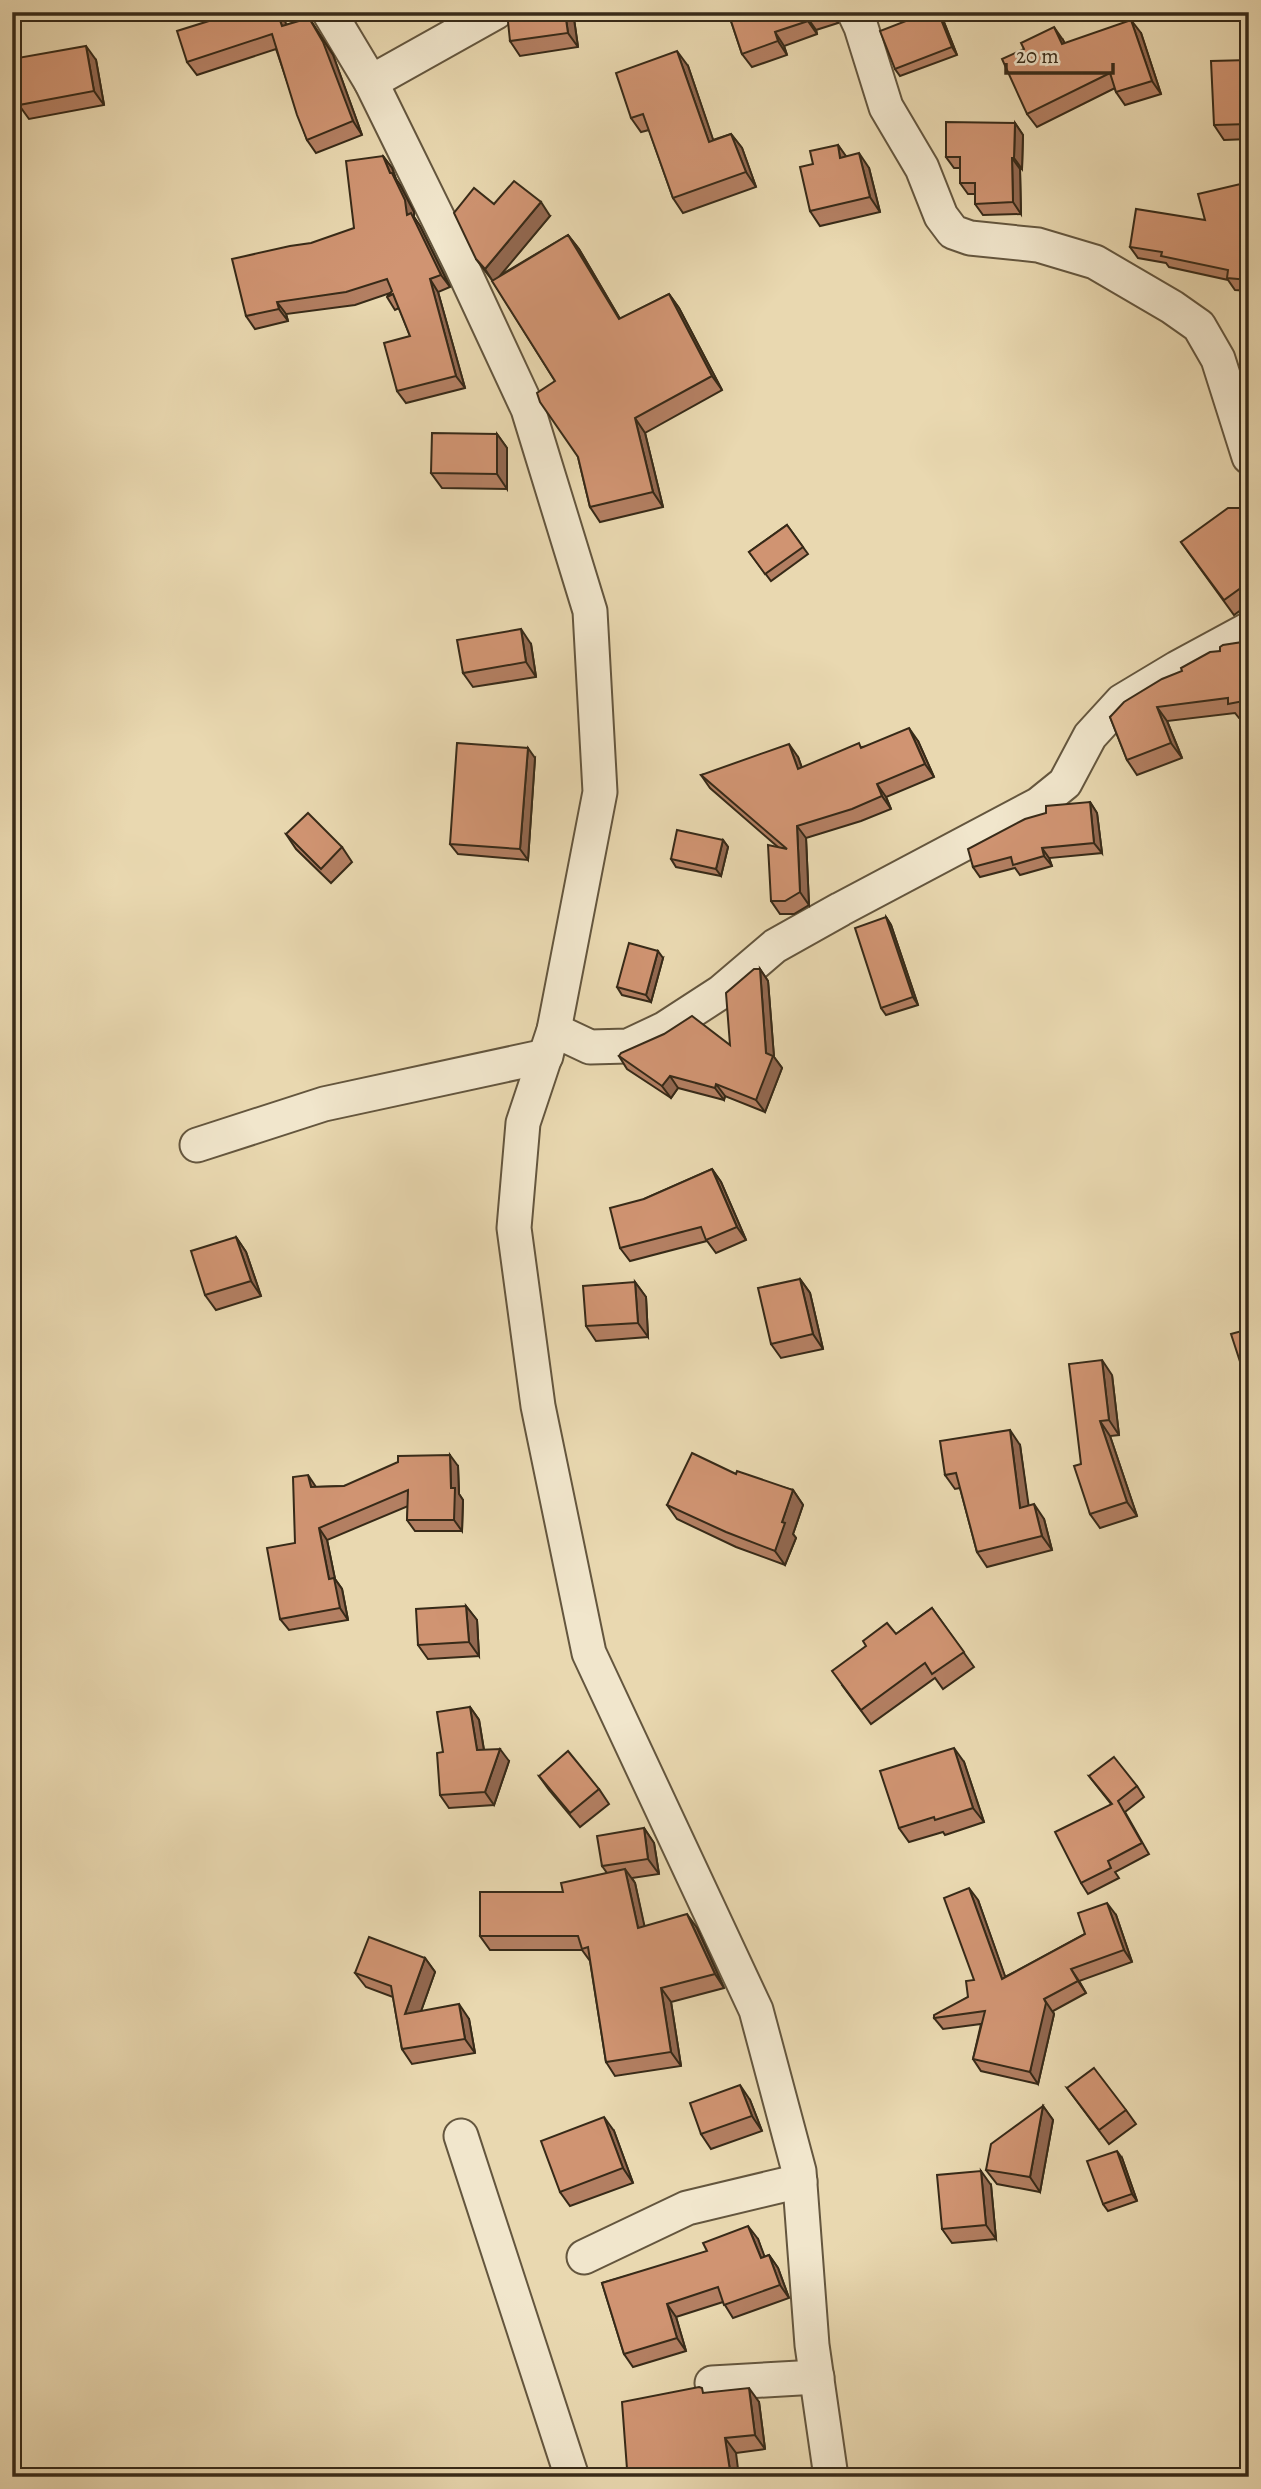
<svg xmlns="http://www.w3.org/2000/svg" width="1261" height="2489" viewBox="0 0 1261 2489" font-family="Alegreya,serif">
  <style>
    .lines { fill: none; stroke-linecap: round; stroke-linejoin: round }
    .minor-casing { stroke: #64563e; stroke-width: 37 }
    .minor { stroke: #f1e6cc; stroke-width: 33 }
    .wall { fill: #b37f62; stroke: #372a18; stroke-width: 2 }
    .shaded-wall { fill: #926850; stroke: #372a18; stroke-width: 2 }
    .building { fill: #d09472; stroke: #372a18; stroke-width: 2 }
  </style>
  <rect width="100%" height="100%" fill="#e9d8b0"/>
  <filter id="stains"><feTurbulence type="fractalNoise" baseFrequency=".00286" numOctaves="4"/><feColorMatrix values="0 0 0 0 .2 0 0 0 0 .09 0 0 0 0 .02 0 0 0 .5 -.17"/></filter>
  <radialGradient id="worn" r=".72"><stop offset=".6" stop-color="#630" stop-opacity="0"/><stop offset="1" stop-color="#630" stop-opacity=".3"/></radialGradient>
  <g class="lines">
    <g class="minor-casing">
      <g id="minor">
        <polyline points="329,12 371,82 461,265 528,409 590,611 600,792 554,1030 523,1123 514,1228 538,1406 589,1653 756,2010 799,2171 812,2345 831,2477"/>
        <polyline points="854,12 861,27 886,107 922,168 941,216 953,232 970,238 1038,245 1095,262 1172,307 1199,326 1218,359 1249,457"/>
        <polyline points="371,82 496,12"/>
        <polyline points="554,1030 590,1047 628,1046 664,1029 721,992 775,946 841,909 1039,804 1065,783 1090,736 1122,701 1177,668 1249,629"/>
        <polyline points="197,1145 324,1104 546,1056"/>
        <polyline points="461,2136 572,2477"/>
        <polyline points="584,2257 687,2208 800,2181"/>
        <polyline points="712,2383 817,2377"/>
      </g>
    </g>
    <use href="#minor" class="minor"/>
  </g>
  <g class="wall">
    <polygon points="227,12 282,12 286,25 309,18 333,55 362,135 316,153 307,140 276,49 197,75 187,62 228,15"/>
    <polygon points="573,12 578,47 520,56 510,41"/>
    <polygon points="728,12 836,12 838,23 816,30 817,34 784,46 787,55 752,67 742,54"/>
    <polygon points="942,17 957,55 900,76 895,69"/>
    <polygon points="1141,33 1161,94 1125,105 1116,92 1115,88 1037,127 1027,114 1063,40 1065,44"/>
    <polygon points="96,60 104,105 29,119 19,105"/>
    <polygon points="1249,60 1249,139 1224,140 1214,125"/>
    <polygon points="688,66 713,140 731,134 742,148 756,187 683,213 673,198 649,130 641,132 631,118"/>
    <polygon points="1015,123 1023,135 1022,169 1020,169 1021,214 983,215 975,204 975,194 968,194 960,183 960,168 954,168 946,157"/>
    <polygon points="838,145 846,157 869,168 880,212 820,226 810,211 813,164"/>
    <polygon points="383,156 392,168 396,179 400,185 414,212 414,217 420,226 450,287 438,292 465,388 406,403 397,391 410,336 399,308 395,310 387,297 390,293 355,305 286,314 288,321 255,329 246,316 354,228"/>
    <polygon points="1249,182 1249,291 1235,290 1228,280 1169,267 1166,263 1138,258 1130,247 1205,220"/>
    <polygon points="494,204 550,216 499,276 568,235 579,249 620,319 669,294 679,308 722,390 645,433 663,507 600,522 590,507 578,457 555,381 492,280 476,259"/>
    <polygon points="497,434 507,448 507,489 442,488 431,473"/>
    <polygon points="1249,508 1249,604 1234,615 1181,542"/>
    <polygon points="787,525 808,554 771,581 749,552"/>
    <polygon points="1249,641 1249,716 1239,718 1235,713 1167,721 1182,758 1137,775 1127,760 1110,717 1220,651"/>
    <polygon points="531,644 536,677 473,687 463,673"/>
    <polygon points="918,741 934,777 886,797 891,809 861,821 806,838 809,905 794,914 780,914 771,901 779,848 710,788 701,775 798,757 802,768 862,747"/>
    <polygon points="535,758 528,860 458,854 450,844"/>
    <polygon points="1090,802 1097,813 1102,853 1049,858 1052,866 1020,875 1015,868 980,877 973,867"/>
    <polygon points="286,834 342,847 352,862 331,883 296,849"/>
    <polygon points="723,840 728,847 721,876 676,867 671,859"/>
    <polygon points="886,917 891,925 918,1005 886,1015 881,1008"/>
    <polygon points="663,958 651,1002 622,995 617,987"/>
    <polygon points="760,969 768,981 774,1057 782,1068 765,1112 725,1096 724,1100 678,1088 671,1098 627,1069 619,1056 730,1045"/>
    <polygon points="712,1169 721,1182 746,1240 716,1253 707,1241 630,1261 620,1248 644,1199"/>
    <polygon points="236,1237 246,1252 261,1296 216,1310 205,1295"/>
    <polygon points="800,1279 810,1293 823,1349 781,1358 771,1344"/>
    <polygon points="635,1282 646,1297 648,1337 596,1341 586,1326"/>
    <polygon points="1112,1375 1119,1435 1110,1436 1137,1516 1100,1528 1090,1514 1081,1464"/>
    <polygon points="1020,1445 1028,1506 1044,1519 1052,1550 987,1567 977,1552 960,1488 955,1489 945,1475"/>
    <polygon points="458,1466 459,1494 463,1500 462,1531 415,1531 407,1520 408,1506 327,1540 335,1579 342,1589 348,1620 289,1630 280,1619 295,1543 316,1487 344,1486"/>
    <polygon points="736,1474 793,1490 803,1505 793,1534 796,1538 785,1565 736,1547 677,1519 667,1505"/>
    <polygon points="466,1606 477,1620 479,1656 428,1659 418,1645"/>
    <polygon points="932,1608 974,1667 943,1689 935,1678 871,1724 842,1685 896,1634"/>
    <polygon points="470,1707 479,1720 484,1750 509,1761 494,1805 449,1808 440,1795 443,1752"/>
    <polygon points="964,1762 984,1822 945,1835 943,1832 909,1842 899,1828"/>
    <polygon points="539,1776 599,1789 609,1804 580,1827 549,1790"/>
    <polygon points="1089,1776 1137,1786 1144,1797 1125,1812 1149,1854 1115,1872 1119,1878 1088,1894 1081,1883 1111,1804"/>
    <polygon points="644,1828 654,1843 659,1874 632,1878 635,1883 644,1926 697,1928 724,1988 671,2002 681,2066 615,2076 606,2062 590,1961 582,1950 490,1950 480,1936 563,1892 607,1873 602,1866"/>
    <polygon points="978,1900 1005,1977 1085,1934 1116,1915 1132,1962 1079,1981 1086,1993 1053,2011 1054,2014 1038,2084 981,2071 973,2059 981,2024 943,2029 934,2018 968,1997 974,1980"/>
    <polygon points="425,1958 435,1972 421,2011 469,2019 475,2053 412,2064 402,2049 393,1997 366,1987 355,1973"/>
    <polygon points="1067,2088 1126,2110 1136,2124 1109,2144"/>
    <polygon points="750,2100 762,2131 711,2149 701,2134"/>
    <polygon points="1043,2106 1053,2120 1040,2192 997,2184 986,2170"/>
    <polygon points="614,2131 633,2183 570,2206 560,2192"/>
    <polygon points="1122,2158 1137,2201 1108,2211 1103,2204"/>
    <polygon points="991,2185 996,2239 952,2243 942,2229"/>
    <polygon points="758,2239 764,2257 769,2255 778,2268 789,2298 733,2318 723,2302 676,2317 686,2351 633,2367 624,2354 602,2283"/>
    <polygon points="706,2393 759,2402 765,2449 736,2453 627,2469"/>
  </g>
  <g class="shaded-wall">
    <polygon points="277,12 282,12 291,39 282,26"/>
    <polygon points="565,12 573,12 578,47 568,33"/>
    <polygon points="830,12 836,12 838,23"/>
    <polygon points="938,12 942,17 957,55 952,47"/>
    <polygon points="807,17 816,30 817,34 808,21"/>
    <polygon points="309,18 333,55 362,135 353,121"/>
    <polygon points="1131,20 1141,33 1161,94 1152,81"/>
    <polygon points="1054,27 1063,40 1071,57 1062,44"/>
    <polygon points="775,32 784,46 787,55 778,41"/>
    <polygon points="86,46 96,60 104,105 94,91"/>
    <polygon points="677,51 688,66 719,157 709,142"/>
    <polygon points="1015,123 1023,135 1022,169 1014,158"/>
    <polygon points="731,134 742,148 756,187 746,172"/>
    <polygon points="838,145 848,159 840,158"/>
    <polygon points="859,153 869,168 880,212 870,197"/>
    <polygon points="383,156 392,168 396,179 400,185 414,212 414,217 420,226 450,287 441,275 407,215"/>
    <polygon points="1012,158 1020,169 1021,214 1013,202"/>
    <polygon points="541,202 550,216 494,283 485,269"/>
    <polygon points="568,235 579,249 629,334 619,319"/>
    <polygon points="430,279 438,292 465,388 456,376"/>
    <polygon points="669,294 679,308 722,390 712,376"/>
    <polygon points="277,302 286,314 288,321 279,309"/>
    <polygon points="635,418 645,433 663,507 653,492"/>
    <polygon points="497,434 507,448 507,489 497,474"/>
    <polygon points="521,629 531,644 536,677 526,662"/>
    <polygon points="1157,707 1167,721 1182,758 1171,743"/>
    <polygon points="909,728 918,741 934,777 925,764"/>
    <polygon points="789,744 798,757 807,782 798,769"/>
    <polygon points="528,748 535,758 528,860 520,849"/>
    <polygon points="877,784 886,797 891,809 882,796"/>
    <polygon points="1090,802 1097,813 1102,853 1094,843"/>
    <polygon points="797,826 806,838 809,905 800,892"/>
    <polygon points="723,840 728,847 721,876 716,869"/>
    <polygon points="1042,848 1049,858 1052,866 1044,856"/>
    <polygon points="886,917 891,925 918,1005 913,997"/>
    <polygon points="658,951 663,958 651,1002 646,995"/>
    <polygon points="760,969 768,981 774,1057 782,1068 765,1112 756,1100 766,1053"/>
    <polygon points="670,1076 678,1088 671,1098 662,1086"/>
    <polygon points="716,1084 725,1096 724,1100 715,1088"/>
    <polygon points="712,1169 721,1182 746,1240 737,1227"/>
    <polygon points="236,1237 246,1252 261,1296 251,1281"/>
    <polygon points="800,1279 810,1293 823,1349 813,1334"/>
    <polygon points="635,1282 646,1297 648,1337 638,1323"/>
    <polygon points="1102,1360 1112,1375 1119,1435 1109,1420"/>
    <polygon points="1100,1421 1110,1436 1137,1516 1127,1502"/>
    <polygon points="1010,1430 1020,1445 1031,1522 1020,1508"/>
    <polygon points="450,1455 458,1466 459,1494 463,1500 462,1531 454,1520 451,1488"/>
    <polygon points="308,1475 316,1487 311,1487"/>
    <polygon points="793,1490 803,1505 793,1534 796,1538 785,1565 775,1551 782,1522"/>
    <polygon points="1034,1504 1044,1519 1052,1550 1042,1536"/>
    <polygon points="319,1528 327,1540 335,1579 342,1589 348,1620 340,1608 329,1579"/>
    <polygon points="466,1606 477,1620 479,1656 469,1642"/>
    <polygon points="470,1707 479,1720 486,1763 477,1750"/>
    <polygon points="954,1748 964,1762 984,1822 973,1808"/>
    <polygon points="500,1749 509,1761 494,1805 485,1792"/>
    <polygon points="644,1828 654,1843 659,1874 648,1859"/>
    <polygon points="625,1869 635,1883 648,1942 638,1928"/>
    <polygon points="969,1888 978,1900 1010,1990 1002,1979"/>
    <polygon points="1107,1903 1116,1915 1132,1962 1124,1950"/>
    <polygon points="687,1914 697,1928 724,1988 715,1974"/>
    <polygon points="425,1958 435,1972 415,2028 405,2014"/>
    <polygon points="1071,1969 1079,1981 1086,1993 1078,1981"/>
    <polygon points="661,1988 671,2002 681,2066 671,2052"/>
    <polygon points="1044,1999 1054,2014 1038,2084 1030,2072"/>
    <polygon points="459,2004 469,2019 475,2053 465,2039"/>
    <polygon points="740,2085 750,2100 762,2131 752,2116"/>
    <polygon points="1043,2106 1053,2120 1040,2192 1030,2177"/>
    <polygon points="604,2117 614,2131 633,2183 623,2168"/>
    <polygon points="1117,2151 1122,2158 1137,2201 1132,2194"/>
    <polygon points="981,2171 991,2185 996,2239 986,2225"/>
    <polygon points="748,2226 758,2239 770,2271 761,2258"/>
    <polygon points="769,2255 778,2268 789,2298 780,2285"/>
    <polygon points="667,2304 676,2317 686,2351 677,2338"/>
    <polygon points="749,2388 759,2402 765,2449 755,2435"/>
    <polygon points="725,2438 736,2453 739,2477 731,2477"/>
  </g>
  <g class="building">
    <polygon points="227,12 277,12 282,26 309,18 323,42 353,121 307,140 297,115 272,34 187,62 177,31 228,15"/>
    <polygon points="507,12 565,12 568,33 510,41"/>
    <polygon points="728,12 821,12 807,17 808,21 775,32 778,41 742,54"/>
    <polygon points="929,12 938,12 952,47 895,69 880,31"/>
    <polygon points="1131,20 1152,81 1116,92 1110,73 1027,114 1002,59 1024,49 1021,43 1054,27 1062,44"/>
    <polygon points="86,46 94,91 19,105 12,66 12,59"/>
    <polygon points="677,51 709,142 731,134 746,172 673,198 643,114 631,118 616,73"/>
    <polygon points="1249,60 1249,124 1214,125 1211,61"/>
    <polygon points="946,122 1015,123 1014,158 1012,158 1013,202 975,204 975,183 960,183 960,157 946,157"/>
    <polygon points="838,145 840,158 859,153 870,197 810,211 800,167 813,164 810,151"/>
    <polygon points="383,156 390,173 392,173 405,200 407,215 411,213 441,275 430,279 456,376 397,391 384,343 410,336 393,294 387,297 392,291 387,279 346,292 277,302 279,309 246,316 232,259 290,246 311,243 354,228 346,161"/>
    <polygon points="514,181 541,202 485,269 476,259 454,213 474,188 494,204"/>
    <polygon points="1249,182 1249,280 1227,278 1228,270 1161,256 1162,252 1130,247 1136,209 1205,220 1198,194"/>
    <polygon points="568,235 619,319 669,294 712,376 635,418 653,492 590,507 578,457 540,402 537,393 555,381 492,281"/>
    <polygon points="432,433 497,434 497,474 431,473"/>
    <polygon points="1228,508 1249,508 1249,582 1224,600 1181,542"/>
    <polygon points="787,525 803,547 765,574 749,552"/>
    <polygon points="521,629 526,662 463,673 457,640"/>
    <polygon points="1249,641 1249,700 1228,704 1228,698 1157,707 1171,743 1127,760 1110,717 1124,702 1162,679 1182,671 1181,668 1210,652 1220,651 1220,647 1223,645"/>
    <polygon points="909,728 925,764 877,784 882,796 852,809 797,826 800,892 785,901 771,901 768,845 787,849 701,775 789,744 798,769 859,743 861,748"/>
    <polygon points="457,743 528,748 520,849 450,844"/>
    <polygon points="1090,802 1094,843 1042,848 1044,856 1013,865 1011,857 973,867 968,849 1025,819 1046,813 1046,806"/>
    <polygon points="308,813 342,847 321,869 286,834"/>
    <polygon points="677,830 723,840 716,869 671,859"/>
    <polygon points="886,917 913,997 881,1008 855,928"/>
    <polygon points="629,943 658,951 646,995 617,987"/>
    <polygon points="754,969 760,969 766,1053 773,1056 756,1100 716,1084 715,1088 670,1076 662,1086 619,1056 621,1053 664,1034 692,1016 730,1045 726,993"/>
    <polygon points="712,1169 737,1227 706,1240 701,1227 620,1248 610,1208 644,1199"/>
    <polygon points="236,1237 251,1281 205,1295 191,1251"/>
    <polygon points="800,1279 813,1334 771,1344 758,1288"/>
    <polygon points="635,1282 638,1323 586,1326 583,1286"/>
    <polygon points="1249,1329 1249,1382 1247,1383 1231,1334"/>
    <polygon points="1102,1360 1109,1420 1100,1421 1127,1502 1090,1514 1074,1466 1081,1464 1069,1364"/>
    <polygon points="1010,1430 1020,1508 1034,1504 1042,1536 977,1552 956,1473 945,1475 940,1441"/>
    <polygon points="692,1453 736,1474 737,1471 793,1490 782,1522 785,1523 775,1551 726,1532 667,1505"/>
    <polygon points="450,1455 451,1488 455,1488 454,1520 407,1520 408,1490 319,1528 329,1579 334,1578 340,1608 280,1619 267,1548 295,1543 293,1477 308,1475 311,1487 344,1486 398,1462 398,1456"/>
    <polygon points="466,1606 469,1642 418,1645 416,1609"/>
    <polygon points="932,1608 964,1652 932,1674 925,1663 861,1710 832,1671 866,1646 863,1641 887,1623 896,1634"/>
    <polygon points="470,1707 477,1750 500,1749 485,1792 440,1795 437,1753 443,1752 437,1712"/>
    <polygon points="954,1748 973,1808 935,1820 934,1817 899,1828 880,1771"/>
    <polygon points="568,1751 599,1789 570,1813 539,1776"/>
    <polygon points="1114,1757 1137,1786 1118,1801 1142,1843 1108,1861 1111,1868 1081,1883 1055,1832 1112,1804 1089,1776"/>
    <polygon points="644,1828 648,1859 602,1866 597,1836"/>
    <polygon points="625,1869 638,1928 687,1914 715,1974 661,1988 671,2052 606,2062 588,1947 582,1949 578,1936 480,1936 480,1892 563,1892 561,1883"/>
    <polygon points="969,1888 1002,1979 1085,1934 1078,1913 1107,1903 1124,1950 1071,1969 1078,1981 1044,1999 1046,2003 1030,2072 973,2059 985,2011 934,2018 934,2015 968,1997 966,1981 974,1980 944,1898"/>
    <polygon points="369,1937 425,1958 405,2014 459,2004 465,2039 402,2049 391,1986 355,1973"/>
    <polygon points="1094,2068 1126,2110 1099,2130 1067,2088"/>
    <polygon points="740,2085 752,2116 701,2134 690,2103"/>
    <polygon points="1043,2106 1030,2177 986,2170 991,2144"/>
    <polygon points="604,2117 623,2168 560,2192 541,2141"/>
    <polygon points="1117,2151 1132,2194 1103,2204 1087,2161"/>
    <polygon points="981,2171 986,2225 942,2229 937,2175"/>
    <polygon points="748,2226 761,2258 769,2255 780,2285 724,2305 718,2287 667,2304 677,2338 624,2354 602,2283 707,2251 703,2243"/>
    <polygon points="699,2387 702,2388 703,2393 749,2388 755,2435 725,2438 731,2477 583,2477 627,2469 622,2402"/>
  </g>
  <rect width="1261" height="2489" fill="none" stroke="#e9d8b0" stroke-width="42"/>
  <rect x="14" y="14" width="1233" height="2461" fill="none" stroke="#372a18" stroke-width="3.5"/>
  <rect x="21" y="21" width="1219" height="2447" fill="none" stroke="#372a18" stroke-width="2"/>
  <path d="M1006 63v10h107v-10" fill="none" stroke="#372a18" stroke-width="3.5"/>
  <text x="1016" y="63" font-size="21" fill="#372a18" stroke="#f1e6cc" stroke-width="5" paint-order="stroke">20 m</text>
  <rect width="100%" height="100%" filter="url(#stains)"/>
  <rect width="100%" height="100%" fill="url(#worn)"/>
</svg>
